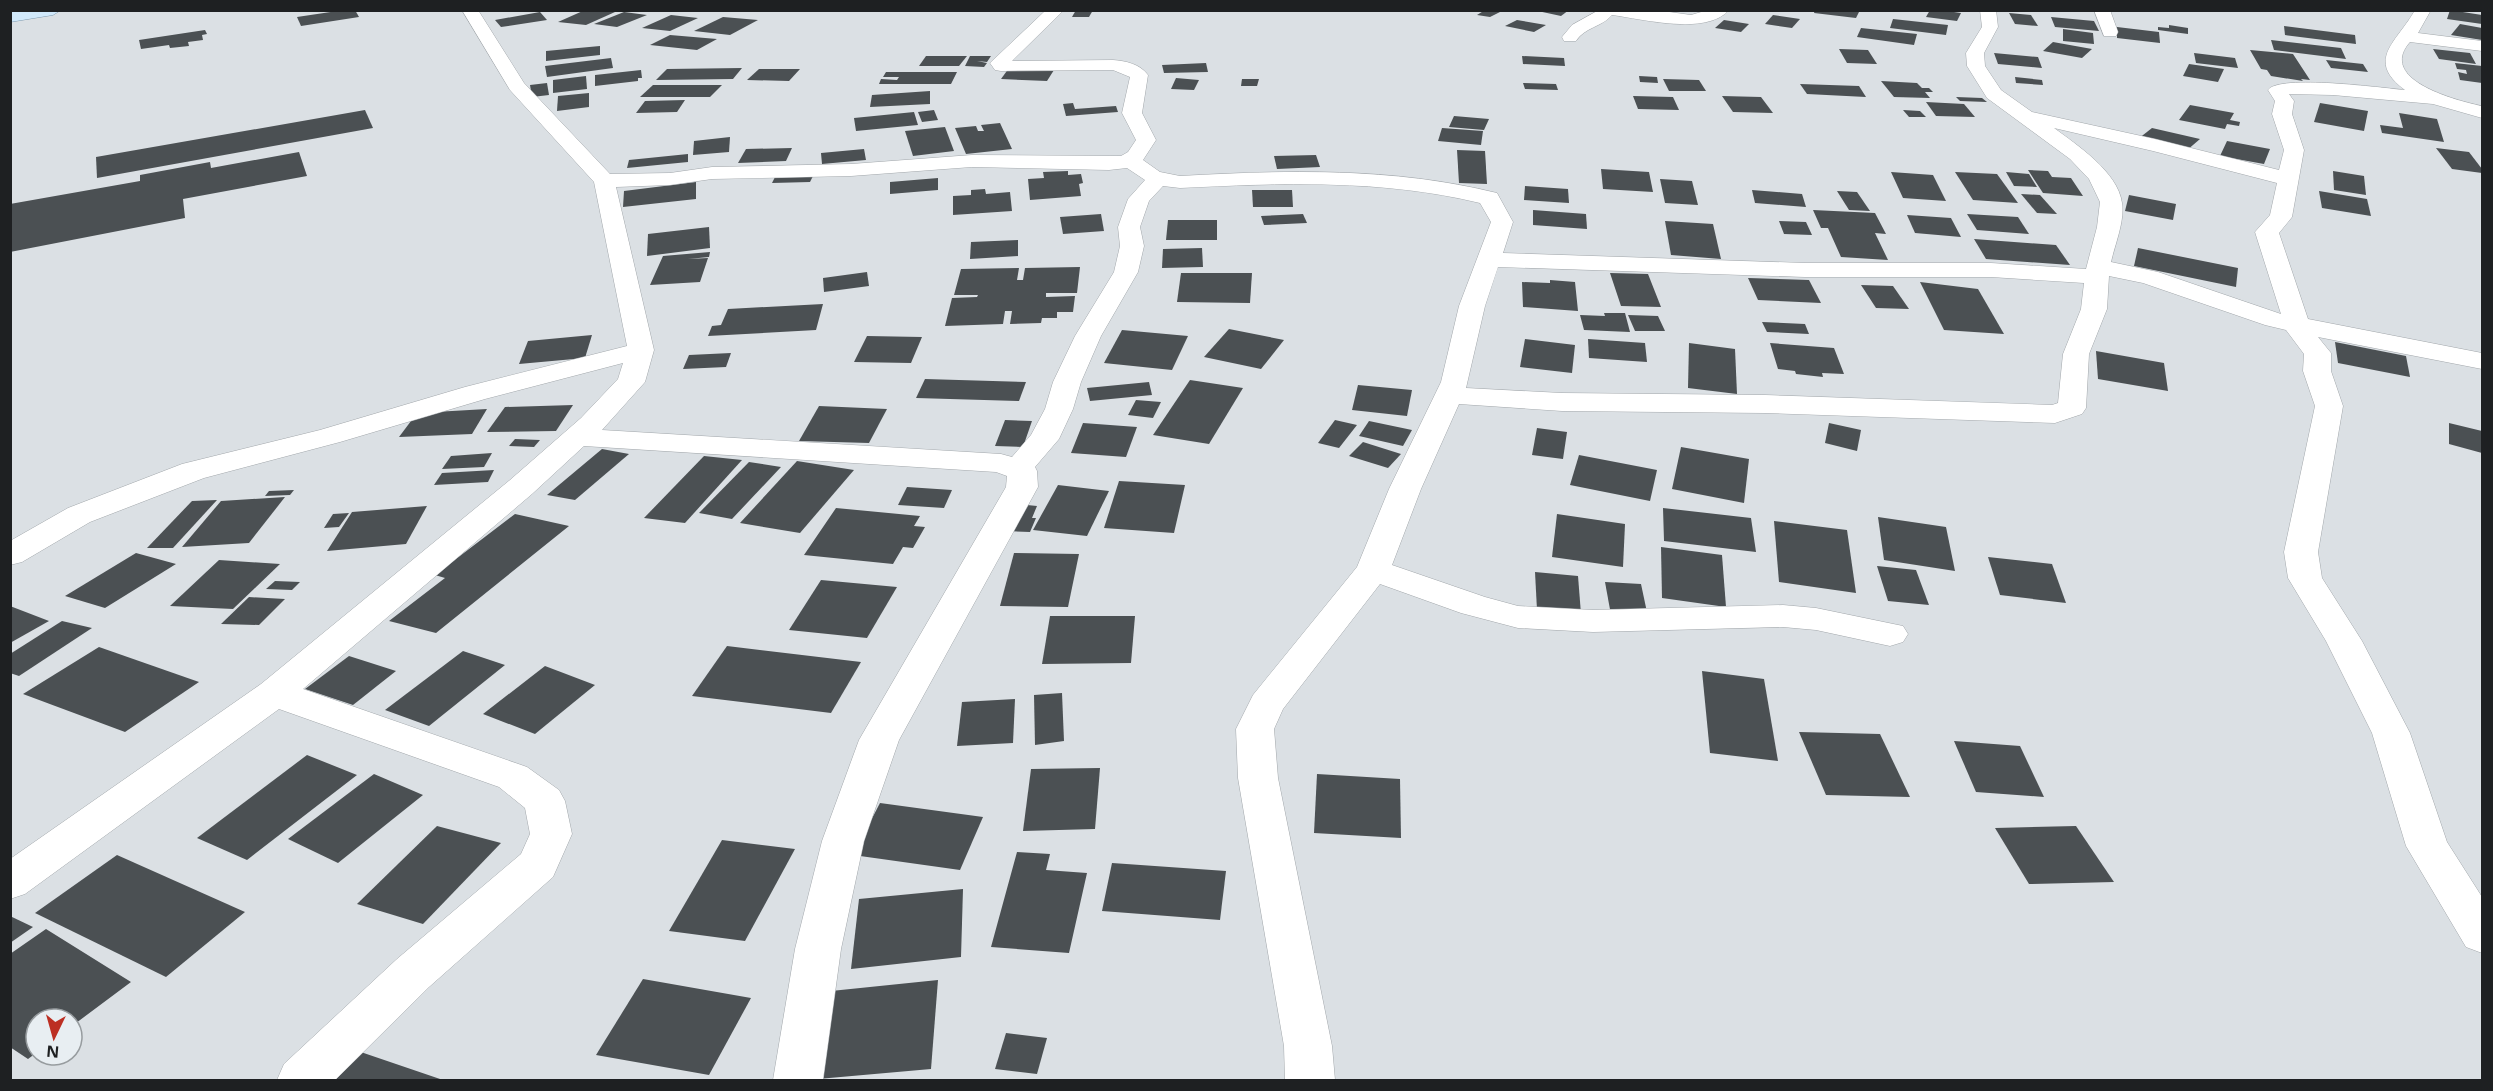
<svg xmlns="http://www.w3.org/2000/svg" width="2493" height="1091" viewBox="0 0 2493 1091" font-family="'Open Sans',sans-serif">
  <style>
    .building { fill: #4b5053 }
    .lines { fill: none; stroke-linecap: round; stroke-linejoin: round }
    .minor-casing { stroke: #a2a7ab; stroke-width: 1 }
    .major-casing { stroke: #7e9aae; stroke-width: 1 }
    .minor { fill: #fff; fill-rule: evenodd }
    .major { fill: #d1e9fb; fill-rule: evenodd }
  </style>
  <rect width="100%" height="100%" fill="#dbe0e4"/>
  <g class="building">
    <polygon points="344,10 355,10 359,17 301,26 297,17"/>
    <polygon points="585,10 599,10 615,12 586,25 558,22"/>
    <polygon points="1076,10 1093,10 1089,17 1072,17"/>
    <polygon points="1485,10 1504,10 1490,17 1477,15"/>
    <polygon points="1533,10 1569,10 1561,16"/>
    <polygon points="1815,10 1846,10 1859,12 1856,18 1814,13"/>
    <polygon points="1930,10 1940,10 1961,13 1957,21 1926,17"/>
    <polygon points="2450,10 2482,15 2482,24 2447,19"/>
    <polygon points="540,12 547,20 501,27 495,20"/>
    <polygon points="624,12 647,15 617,27 594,24"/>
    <polygon points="2009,13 2031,15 2038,26 2015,24"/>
    <polygon points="671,15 698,18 670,31 642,28"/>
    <polygon points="1773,15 1800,19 1792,28 1765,24"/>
    <polygon points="723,17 758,20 730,35 694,31"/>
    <polygon points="2051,17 2094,21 2099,31 2055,27"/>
    <polygon points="1893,19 1948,25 1946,35 1890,28"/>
    <polygon points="1517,20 1546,25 1534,32 1505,26"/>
    <polygon points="1724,20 1749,24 1741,32 1715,28"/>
    <polygon points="2460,24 2482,28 2482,40 2451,35"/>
    <polygon points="2169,25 2188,28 2188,34 2158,30 2158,27 2169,28"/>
    <polygon points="2284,26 2355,35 2356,44 2285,35"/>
    <polygon points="2117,27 2159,32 2160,43 2117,38"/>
    <polygon points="1861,28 1917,34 1914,45 1857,37"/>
    <polygon points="2063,29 2093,33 2094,44 2063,41"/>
    <polygon points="205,30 207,34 202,35 203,40 188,42 189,46 170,48 169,45 141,49 139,40"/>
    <polygon points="670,35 717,39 697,50 650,45"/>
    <polygon points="2271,40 2341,48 2346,59 2274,50"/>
    <polygon points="2053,42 2092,49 2082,58 2043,51"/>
    <polygon points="600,46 600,55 546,61 546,51"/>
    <polygon points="1839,49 1868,50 1877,64 1847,63"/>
    <polygon points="2433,49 2470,53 2476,64 2439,59"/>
    <polygon points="2250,50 2293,54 2310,80 2301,79 2303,81 2271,76 2267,70 2261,69"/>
    <polygon points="1994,53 2038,57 2042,68 1998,64"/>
    <polygon points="2194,53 2235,58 2238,68 2196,63"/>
    <polygon points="926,56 967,56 959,66 919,66"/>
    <polygon points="970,56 991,56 987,62 977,61 987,63 984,67 965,66"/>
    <polygon points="1522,56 1564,58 1565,66 1523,64"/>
    <polygon points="611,58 613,68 547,77 545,66"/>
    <polygon points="2326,60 2363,64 2368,72 2331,68"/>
    <polygon points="1206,63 1208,72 1164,73 1162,65"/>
    <polygon points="2455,63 2482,66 2482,83 2460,80 2458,72 2467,74 2466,70 2457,69"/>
    <polygon points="2189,64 2224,69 2218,82 2183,76"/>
    <polygon points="742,68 733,79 656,80 667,69"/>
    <polygon points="1009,68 1054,70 1047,81 1001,79"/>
    <polygon points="759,69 800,69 789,81 747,80"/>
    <polygon points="641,70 642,78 638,78 638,81 595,86 595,75"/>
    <polygon points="886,72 957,72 951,84 879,84 881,79 897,80 899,77 883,77"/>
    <polygon points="586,76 587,89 553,93 553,80"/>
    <polygon points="1639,76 1657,77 1658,83 1640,82"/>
    <polygon points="2015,77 2042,80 2043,85 2016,83"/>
    <polygon points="1176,78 1199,80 1194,90 1171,89"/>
    <polygon points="1242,79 1259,79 1257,86 1241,86"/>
    <polygon points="1663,79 1699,80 1706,91 1669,91"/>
    <polygon points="1881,81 1917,83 1922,88 1929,88 1933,92 1925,92 1930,98 1894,97"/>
    <polygon points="547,83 549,95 532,97 530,85"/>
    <polygon points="1523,83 1556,84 1558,90 1525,89"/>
    <polygon points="1800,84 1859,86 1866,97 1807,94"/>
    <polygon points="653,85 722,85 710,97 640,97"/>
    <polygon points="930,91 930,104 870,107 872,95"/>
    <polygon points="589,93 589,107 557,111 558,96"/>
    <polygon points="1633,96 1673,97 1679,110 1638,109"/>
    <polygon points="1722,96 1761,97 1773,113 1733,112"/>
    <polygon points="1956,97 1982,98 1987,102 1960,101"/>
    <polygon points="685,100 677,112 636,113 645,101"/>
    <polygon points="1926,102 1964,104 1975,117 1936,116"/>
    <polygon points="1073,103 1075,109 1116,106 1118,112 1066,116 1063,104"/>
    <polygon points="2320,103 2368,111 2364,131 2314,122"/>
    <polygon points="2190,105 2234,113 2230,120 2240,122 2239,126 2227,124 2225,129 2179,120"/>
    <polygon points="365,110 373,128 97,178 96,157"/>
    <polygon points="934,110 938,120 922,122 918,112"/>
    <polygon points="1903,110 1920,111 1926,117 1909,117"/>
    <polygon points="914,112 918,125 856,131 854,118"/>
    <polygon points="2399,113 2437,119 2444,142 2382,133 2380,125 2403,128"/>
    <polygon points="1454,116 1489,119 1484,130 1449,127"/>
    <polygon points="1000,123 1012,149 966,154 955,128 976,126 978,131 984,131 981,125"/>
    <polygon points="945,127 954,151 913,156 905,131"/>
    <polygon points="1442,128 1483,131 1481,145 1438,141"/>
    <polygon points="2152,128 2200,139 2186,151 2138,139"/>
    <polygon points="730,137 729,152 693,155 694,141"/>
    <polygon points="2227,141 2270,149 2264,164 2220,156"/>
    <polygon points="792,148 786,161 738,163 746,149"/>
    <polygon points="2436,148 2469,152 2482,169 2482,173 2452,169"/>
    <polygon points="864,149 866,160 822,164 821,153"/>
    <polygon points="1457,150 1485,151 1487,184 1459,183"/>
    <polygon points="299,152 307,176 183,199 185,218 10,252 10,204 140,181 140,175 210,162 211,168"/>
    <polygon points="688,154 688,162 627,168 629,160"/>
    <polygon points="1316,155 1320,167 1277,169 1274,156"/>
    <polygon points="1601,169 1649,172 1653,192 1603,189"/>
    <polygon points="2028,170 2048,171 2052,177 2071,178 2083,196 2043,193"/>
    <polygon points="1068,171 1068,175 1081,174 1083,183 1079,184 1081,196 1030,200 1028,179 1044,178 1043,172"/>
    <polygon points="2333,171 2364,176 2366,195 2334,190"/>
    <polygon points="1891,172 1933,175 1946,201 1903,198"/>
    <polygon points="1955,172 1997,174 2018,203 1973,200"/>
    <polygon points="2006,172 2029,174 2037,187 2014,186"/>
    <polygon points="814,174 810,182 772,183 776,175"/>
    <polygon points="938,178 938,190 890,194 890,182"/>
    <polygon points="1660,179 1692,181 1698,205 1665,203"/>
    <polygon points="696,182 696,199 623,207 624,191"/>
    <polygon points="1525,186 1568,189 1569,203 1524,200"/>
    <polygon points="985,189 986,194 1010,192 1012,211 953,215 953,196 971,195 971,190"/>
    <polygon points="1252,190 1292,190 1293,207 1253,207"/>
    <polygon points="1752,190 1802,194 1806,207 1755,203"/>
    <polygon points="1837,191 1857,192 1870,211 1849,210"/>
    <polygon points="2319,191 2367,199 2371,216 2322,208"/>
    <polygon points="2021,194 2040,195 2057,214 2037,213"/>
    <polygon points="2129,195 2176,204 2173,220 2125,211"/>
    <polygon points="1533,210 1586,214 1587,229 1533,225"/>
    <polygon points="1813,210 1875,213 1886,234 1875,233 1888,260 1841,257 1828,228 1821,228"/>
    <polygon points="1101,214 1104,231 1063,234 1060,217"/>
    <polygon points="1303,214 1307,223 1264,225 1261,216"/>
    <polygon points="1967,214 2018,217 2029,234 1977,230"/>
    <polygon points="1907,215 1951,218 1961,237 1915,233"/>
    <polygon points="1168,220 1217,220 1217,240 1166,240"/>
    <polygon points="1665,221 1713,224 1721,259 1671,255"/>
    <polygon points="1779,221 1806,222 1812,235 1784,234"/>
    <polygon points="709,227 710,248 647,256 648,234"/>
    <polygon points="1974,239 2056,245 2070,265 1986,259"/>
    <polygon points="1018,240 1018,256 970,259 971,242"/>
    <polygon points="1202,248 1203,267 1162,268 1163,249"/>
    <polygon points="2138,248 2238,268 2236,287 2134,266"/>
    <polygon points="710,252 709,257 688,259 708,258 700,282 650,285 663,256"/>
    <polygon points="1080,267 1077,293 1046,293 1046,297 1075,296 1073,312 1057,312 1057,318 1042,318 1041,323 1010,324 1012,311 1005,311 1003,324 945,326 952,298 977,297 978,295 954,295 961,269 1019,268 1017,280 1023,280 1025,268"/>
    <polygon points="867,272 869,286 824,292 823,278"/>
    <polygon points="1181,273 1252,273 1250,303 1177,302"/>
    <polygon points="1610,273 1648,274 1661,307 1621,306"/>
    <polygon points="1748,278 1809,280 1821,303 1758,300"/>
    <polygon points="1550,280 1575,282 1578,311 1523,307 1522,282 1550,283"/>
    <polygon points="1920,282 1978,289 2004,334 1944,330"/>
    <polygon points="1861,285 1893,286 1909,309 1876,308"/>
    <polygon points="823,304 816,330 708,336 712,326 721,325 728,309"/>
    <polygon points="1604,313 1625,313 1630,332 1584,330 1580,315 1605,316"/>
    <polygon points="1628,315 1658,316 1665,331 1635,331"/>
    <polygon points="1762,322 1805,324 1809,334 1767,332"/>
    <polygon points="1229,329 1284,340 1261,369 1204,357"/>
    <polygon points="1122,330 1188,336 1172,370 1104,363"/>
    <polygon points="592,335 585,358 519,364 528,341"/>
    <polygon points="867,336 922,337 911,363 854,362"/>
    <polygon points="1525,339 1575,345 1572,373 1520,367"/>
    <polygon points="1588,339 1645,343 1647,362 1589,358"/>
    <polygon points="2335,342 2406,356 2410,377 2338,363"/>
    <polygon points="1689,343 1735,349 1737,394 1688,388"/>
    <polygon points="1770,343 1834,348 1844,374 1822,373 1823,377 1796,374 1795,371 1778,369"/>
    <polygon points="2096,351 2164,363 2168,391 2098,379"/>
    <polygon points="731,353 726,367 683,369 689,355"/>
    <polygon points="925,379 1026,382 1019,401 916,398"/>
    <polygon points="1190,380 1243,388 1209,444 1153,435"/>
    <polygon points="1149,382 1152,395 1090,401 1087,388"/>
    <polygon points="1358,385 1412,390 1407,416 1352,410"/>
    <polygon points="1136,400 1161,402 1153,418 1128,415"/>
    <polygon points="573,405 556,431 487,432 505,407"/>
    <polygon points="819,406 887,409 869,443 799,441"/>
    <polygon points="487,409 472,434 399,437 417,413"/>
    <polygon points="1005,420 1032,421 1023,447 995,446"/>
    <polygon points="1335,420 1357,425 1339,448 1318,443"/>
    <polygon points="1369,421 1412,430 1403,446 1359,436"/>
    <polygon points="1083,423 1137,427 1126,457 1071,453"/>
    <polygon points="1829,423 1861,430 1857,451 1825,443"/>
    <polygon points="2449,423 2482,431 2482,453 2449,444"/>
    <polygon points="1537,428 1567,432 1563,459 1532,455"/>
    <polygon points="515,439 540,440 534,447 509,446"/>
    <polygon points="1363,442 1401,454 1388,468 1349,456"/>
    <polygon points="1681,447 1749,459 1744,503 1672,489"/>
    <polygon points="602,449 629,454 575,500 547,495"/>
    <polygon points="492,453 484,467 442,469 451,456"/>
    <polygon points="1579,455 1657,470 1650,501 1570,485"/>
    <polygon points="704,456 742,460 685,523 644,518"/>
    <polygon points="797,461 854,470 800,533 740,523"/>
    <polygon points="749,462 781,467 732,519 699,513"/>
    <polygon points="494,470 488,482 434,485 442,473"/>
    <polygon points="1119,481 1185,485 1174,533 1104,528"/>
    <polygon points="1058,485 1109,491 1087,536 1033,530"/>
    <polygon points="907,487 952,490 944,508 898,505"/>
    <polygon points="294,490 290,495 265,496 269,491"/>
    <polygon points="285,497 249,543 182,547 221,501"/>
    <polygon points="217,500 173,548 147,548 192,501"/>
    <polygon points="1017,504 1037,506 1032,518 1036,518 1030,532 1005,531"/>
    <polygon points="427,506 406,544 327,551 352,512"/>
    <polygon points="836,508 920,516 914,526 925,527 913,548 903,547 893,564 804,555"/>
    <polygon points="1663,508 1751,518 1756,552 1664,541"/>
    <polygon points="349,513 339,527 324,528 333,514"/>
    <polygon points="515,514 569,526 436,633 389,621 445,578 435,575"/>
    <polygon points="1557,514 1625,524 1623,567 1552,557"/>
    <polygon points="1878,517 1946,527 1955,571 1884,560"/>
    <polygon points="1774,521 1847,530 1856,593 1779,582"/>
    <polygon points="1661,547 1722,555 1726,607 1662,598"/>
    <polygon points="136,553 176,564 105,608 65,596"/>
    <polygon points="1014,553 1079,554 1068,607 1000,606"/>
    <polygon points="1988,557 2052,564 2066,603 2000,595"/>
    <polygon points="219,560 280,564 233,609 170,606"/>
    <polygon points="1877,566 1916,570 1929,605 1888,601"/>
    <polygon points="1535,572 1578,576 1581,614 1537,610"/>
    <polygon points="821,580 897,587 867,638 789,630"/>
    <polygon points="275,581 300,582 292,590 266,589"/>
    <polygon points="1605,582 1641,584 1648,617 1611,615"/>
    <polygon points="249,597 285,599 259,625 221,624"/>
    <polygon points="10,606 49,621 10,643"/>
    <polygon points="1050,616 1135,616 1131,663 1042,664"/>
    <polygon points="62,621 92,628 19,676 10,673 10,654"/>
    <polygon points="727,646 861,662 831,713 692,696"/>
    <polygon points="99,647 199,682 125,732 23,694"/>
    <polygon points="463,651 505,665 429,726 385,710"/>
    <polygon points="349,656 396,671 353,705 305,689"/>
    <polygon points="545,666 595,685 535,734 483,714"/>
    <polygon points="1702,671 1764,679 1778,761 1710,753"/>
    <polygon points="1062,693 1064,741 1035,745 1034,695"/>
    <polygon points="1015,699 1013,743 957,746 962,702"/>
    <polygon points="1799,732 1880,734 1910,797 1826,795"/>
    <polygon points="1954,741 2020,746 2044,797 1976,792"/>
    <polygon points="307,755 357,775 247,860 197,838"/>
    <polygon points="1100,768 1095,829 1023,831 1031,769"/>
    <polygon points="374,774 423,795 338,863 288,839"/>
    <polygon points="1317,774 1400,779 1401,838 1314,833"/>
    <polygon points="880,803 983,817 960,870 853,855"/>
    <polygon points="437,826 501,843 423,924 357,904"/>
    <polygon points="2076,826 2114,882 2029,884 1995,828"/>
    <polygon points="722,840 795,849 745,941 669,931"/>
    <polygon points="1017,852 1050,854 1046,870 1087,873 1069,953 991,947"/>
    <polygon points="117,855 245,912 166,977 35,913"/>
    <polygon points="1112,863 1226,871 1220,920 1102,911"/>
    <polygon points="963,889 961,957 851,969 859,899"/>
    <polygon points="10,916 33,927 10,943"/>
    <polygon points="46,929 131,982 72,1026 72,1019 36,1019 36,1053 28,1059 10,1047 10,954"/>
    <polygon points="643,979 751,998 709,1075 596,1055"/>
    <polygon points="938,980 931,1069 818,1079 831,991"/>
    <polygon points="1006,1033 1047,1038 1037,1074 995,1069"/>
    <polygon points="349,1048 443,1080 318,1080"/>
  </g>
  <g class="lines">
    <g class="minor-casing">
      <g id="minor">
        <path d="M462 10H478L524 83 610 174 670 173 712 167 851 164 972 155 1121 156 1128 152 1136 140 1122 113 1130 77 1113 70 1001 71 995 70 990 63 1046 10H1064L1012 61 1113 60C1126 61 1140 64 1148 75L1142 113 1156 140 1143 160 1160 172 1180 176C1287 170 1392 167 1497 193L1513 222 1503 253 1805 263H1991L2086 269 2097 227 2100 202 2089 179 2070 159 1987 98 1967 66 1966 53 1982 27 1980 10H1996L1998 27 1984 53 1985 66 2001 90 2032 112 2155 139 2279 170 2284 150 2272 114 2275 101 2268 90C2279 74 2383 88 2405 90 2364 60 2398 41 2415 10H2431L2418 33 2482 41V51L2410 42C2376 80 2458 101 2482 106V118L2433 104 2333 95 2289 94 2294 101 2292 114 2304 150 2292 217 2279 233 2308 319 2482 353V369L2318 337 2331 353V371L2343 406 2318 552 2322 578 2362 641 2410 733 2447 842 2482 897V953L2466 947 2406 846 2372 733 2326 641 2288 578 2284 552 2315 406 2303 371 2304 354 2286 330 2265 325 2143 283 2109 276 2107 309 2089 354 2086 408 2082 414 2055 423 1765 413 1562 411 1459 404 1421 489 1392 565 1485 597 1518 606 1593 610 1783 605 1816 608 1903 626 1908 634 1903 642 1890 646 1816 630 1783 627 1593 632 1518 628 1461 613 1380 584 1283 709 1274 729 1278 778 1332 1046 1335 1080H1285L1284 1046 1238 778 1236 729 1253 695 1357 567 1389 489 1441 382 1459 306 1491 222 1480 203C1381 179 1281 183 1180 188L1163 186 1149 201 1140 227 1144 246 1138 272 1101 336 1081 382 1073 409 1059 439 1035 467 1037 471 1038 487 899 740 864 841 841 949 823 1080H773L795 949 822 841 859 740 1006 487 1007 476 996 472 584 446 532 494 303 689 527 767 559 790 565 801 572 834 553 877 429 987 335 1080H277L284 1064 397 959 521 854 530 834 525 808 499 787 279 709 25 894 10 899V859L261 684 510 480 581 418 618 379 623 363 485 399 340 442 204 478 90 522 22 562 10 565V541L68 508 182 464 320 430 465 387 627 346 594 182 510 90ZM2054 128 2153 151 2277 183 2270 215 2255 232 2281 314 2158 272 2111 262C2115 244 2125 221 2122 203 2118 172 2077 145 2054 128ZM972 167 1109 170 1127 168 1145 180 1128 199 1118 227 1120 246 1114 272 1075 336 1053 382 1045 409 1031 435 1012 457 1001 454 602 430 645 382 654 350 616 187 670 185 712 179 851 176ZM1498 267 1805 277H1991L2084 283 2081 309 2063 354 2058 403 2052 405 1765 395 1562 393 1466 388 1485 306Z"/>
        <path d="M1599 10H1655L1691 15 1708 10H1729C1706 36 1643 19 1612 15 1602 27 1585 27 1576 41H1564L1562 37 1572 25Z"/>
        <polygon points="2094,10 2110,10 2118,32 2116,36 2104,36"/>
      </g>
    </g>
    <g class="major-casing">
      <polygon id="major" points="20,10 61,10 53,15 10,22 10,12"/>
    </g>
    <use href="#minor" class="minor"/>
    <use href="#major" class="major"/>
  </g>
  <rect width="2493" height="1091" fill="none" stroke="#1e2022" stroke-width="24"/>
  <g transform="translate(54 1037) rotate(185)"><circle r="28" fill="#e8eef2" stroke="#979c9f" stroke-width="1.5"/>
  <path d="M0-4.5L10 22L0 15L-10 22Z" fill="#bc2f23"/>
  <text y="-9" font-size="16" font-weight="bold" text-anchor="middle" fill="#1e2022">N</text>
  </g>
</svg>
